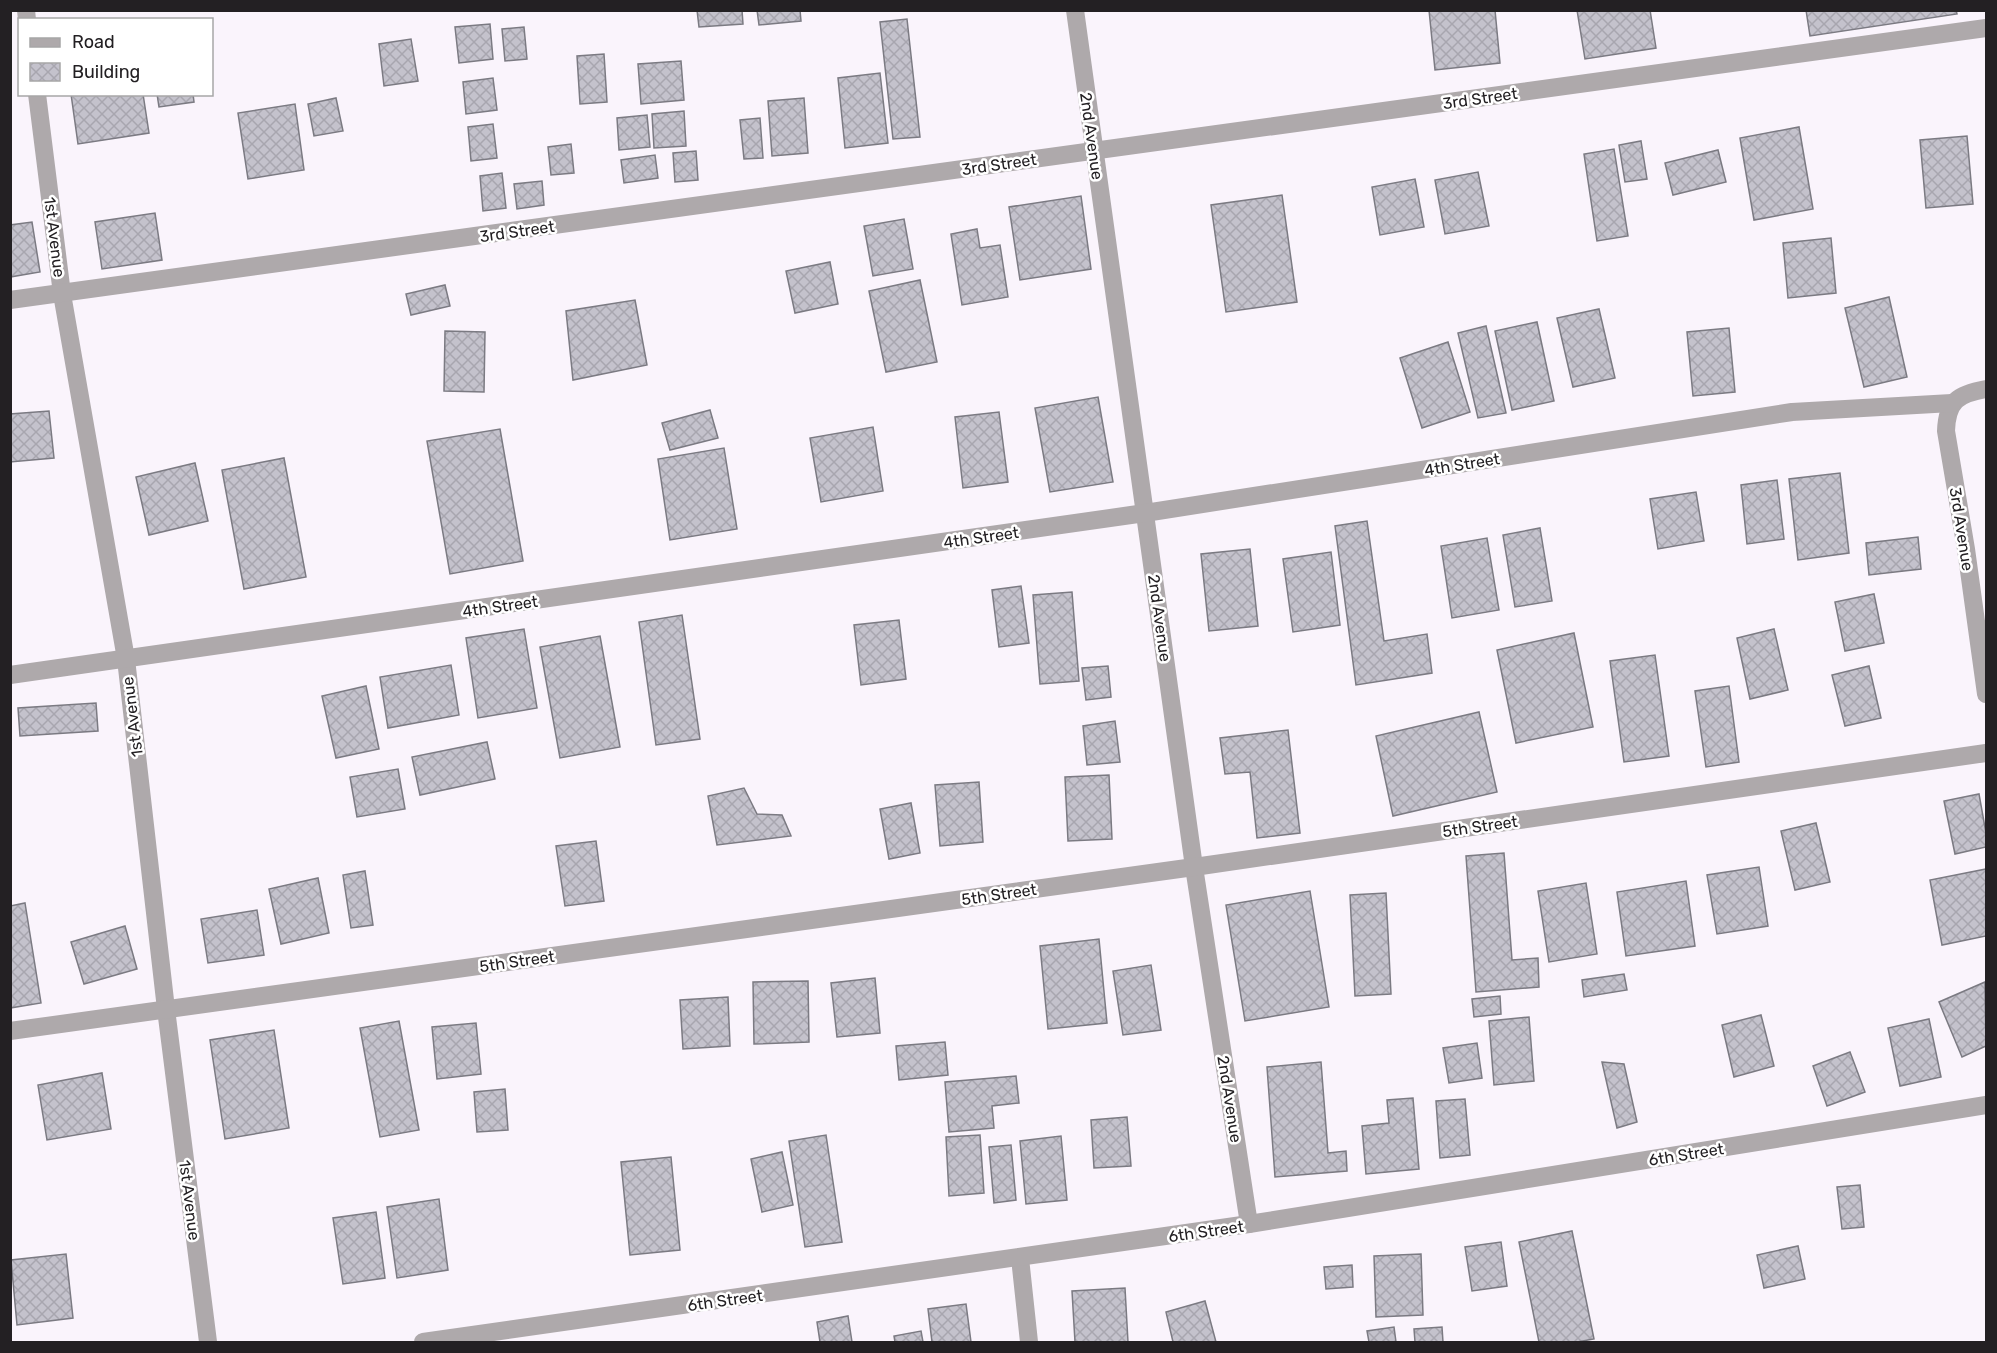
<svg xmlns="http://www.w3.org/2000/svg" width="1997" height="1353" viewBox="0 0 1997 1353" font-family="Rubik,sans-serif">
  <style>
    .building { fill: url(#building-cross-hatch); stroke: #7b7a82; stroke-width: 1.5 }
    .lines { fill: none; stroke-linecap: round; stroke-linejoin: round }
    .minor { stroke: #aea9ab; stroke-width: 18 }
    .labels { text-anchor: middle; stroke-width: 5; stroke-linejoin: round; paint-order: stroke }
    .street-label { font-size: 16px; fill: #232023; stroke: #fff }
  </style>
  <defs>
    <pattern id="building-cross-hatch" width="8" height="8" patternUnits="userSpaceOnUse" patternTransform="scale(1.5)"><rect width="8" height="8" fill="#c4c2cc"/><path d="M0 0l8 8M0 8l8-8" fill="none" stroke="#a8a6af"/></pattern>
  </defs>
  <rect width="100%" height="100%" fill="#faf4fc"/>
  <g class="building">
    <polygon points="697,10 742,10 743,24 699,27"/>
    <polygon points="757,10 800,10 801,21 759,25"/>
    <polygon points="1429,10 1495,10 1500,63 1435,70"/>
    <polygon points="1577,10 1650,10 1656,48 1585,59"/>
    <polygon points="1806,10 1956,10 1957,14 1810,36"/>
    <polygon points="907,19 920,137 893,139 880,22"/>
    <polygon points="490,24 493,59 459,63 455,27"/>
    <polygon points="524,27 527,59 505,61 502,29"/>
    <polygon points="411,39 418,81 384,86 379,44"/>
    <polygon points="604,54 607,102 580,104 577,56"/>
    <polygon points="681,61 684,100 641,104 638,64"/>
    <polygon points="880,73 888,143 845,148 838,78"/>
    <polygon points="493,78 497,110 466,114 463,82"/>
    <polygon points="71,94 143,94 149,133 78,144"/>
    <polygon points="157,94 193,94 194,102 159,107"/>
    <polygon points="336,98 343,131 314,136 308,104"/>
    <polygon points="804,98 808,153 772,156 768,101"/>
    <polygon points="295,104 304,170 248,179 238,113"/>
    <polygon points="684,111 686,146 654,148 652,114"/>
    <polygon points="647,115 650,147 619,150 617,118"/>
    <polygon points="760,118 763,158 744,159 740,120"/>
    <polygon points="493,124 497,158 471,161 468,127"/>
    <polygon points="1799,127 1813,209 1754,220 1740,138"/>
    <polygon points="1967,136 1973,204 1926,208 1920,140"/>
    <polygon points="1641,141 1647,179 1625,182 1619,145"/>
    <polygon points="571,144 574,173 551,175 548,147"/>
    <polygon points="1614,149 1628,236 1597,241 1584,154"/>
    <polygon points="1718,150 1726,182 1673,195 1665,163"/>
    <polygon points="696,151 698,180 675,182 673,153"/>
    <polygon points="655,155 658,178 624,183 621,160"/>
    <polygon points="1478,172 1489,226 1445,234 1435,180"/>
    <polygon points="502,173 506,208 483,211 480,176"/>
    <polygon points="1415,179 1424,227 1380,235 1372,187"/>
    <polygon points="542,181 544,205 517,209 514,184"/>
    <polygon points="1282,195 1297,302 1226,312 1211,205"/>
    <polygon points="1081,196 1091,269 1020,280 1009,207"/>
    <polygon points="155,213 162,260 102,269 95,222"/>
    <polygon points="904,219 913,269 873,276 864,226"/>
    <polygon points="32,222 40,272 10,277 10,225"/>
    <polygon points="977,229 980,248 1000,245 1008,297 962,305 951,234"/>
    <polygon points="1831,238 1836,293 1788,298 1783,243"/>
    <polygon points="830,262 838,304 795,313 786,271"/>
    <polygon points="920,280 937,362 886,372 869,291"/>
    <polygon points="445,285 450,306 411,315 406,294"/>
    <polygon points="1889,297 1907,377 1864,387 1845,308"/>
    <polygon points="635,300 647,365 573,380 566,311"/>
    <polygon points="1599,309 1615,378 1573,387 1557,318"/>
    <polygon points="1537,322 1554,401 1512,410 1495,331"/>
    <polygon points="1486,326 1506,413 1478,418 1458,333"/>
    <polygon points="1729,328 1735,392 1693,396 1687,332"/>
    <polygon points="445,331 485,332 484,392 444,391"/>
    <polygon points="1448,342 1470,412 1422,428 1400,358"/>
    <polygon points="1098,397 1113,482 1050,492 1035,408"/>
    <polygon points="710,410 718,438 670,450 662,423"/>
    <polygon points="49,411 54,458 10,462 10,414"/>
    <polygon points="999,412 1008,482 963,488 955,417"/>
    <polygon points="873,427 883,491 821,502 810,438"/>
    <polygon points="500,429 523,561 450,574 427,441"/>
    <polygon points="724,448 737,529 670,540 658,459"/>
    <polygon points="284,458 306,577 244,589 222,470"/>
    <polygon points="195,463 208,521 149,535 136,477"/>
    <polygon points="1840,473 1849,553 1798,560 1789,479"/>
    <polygon points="1777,480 1784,539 1747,544 1741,485"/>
    <polygon points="1696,492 1704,541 1658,549 1650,499"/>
    <polygon points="1367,521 1384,641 1427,634 1432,673 1356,685 1335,526"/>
    <polygon points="1540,528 1552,601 1515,607 1503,535"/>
    <polygon points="1918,537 1921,569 1869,575 1866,543"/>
    <polygon points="1487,538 1499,610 1452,618 1441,546"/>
    <polygon points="1250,549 1258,626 1209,631 1201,554"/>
    <polygon points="1331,552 1340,625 1293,632 1283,559"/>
    <polygon points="1021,586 1029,643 999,647 992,590"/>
    <polygon points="1072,592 1079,681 1040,684 1033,595"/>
    <polygon points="1874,594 1884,643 1845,651 1835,602"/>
    <polygon points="682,615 700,739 656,745 639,622"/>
    <polygon points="899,620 906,679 861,685 854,625"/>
    <polygon points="524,629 537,708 478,718 466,638"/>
    <polygon points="1774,629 1788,690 1750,699 1737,638"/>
    <polygon points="1574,633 1593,727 1516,743 1497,650"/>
    <polygon points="600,636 620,747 560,758 540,647"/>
    <polygon points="1655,655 1669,756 1624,762 1610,661"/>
    <polygon points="451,665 459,715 388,728 380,677"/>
    <polygon points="1108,666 1111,697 1086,700 1082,668"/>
    <polygon points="1869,666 1881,718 1845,726 1832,675"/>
    <polygon points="366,686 379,749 336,758 322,696"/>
    <polygon points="1729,686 1739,762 1706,767 1695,691"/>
    <polygon points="96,703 98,731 20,736 18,708"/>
    <polygon points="1479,712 1497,792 1393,816 1376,736"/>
    <polygon points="1115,721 1120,762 1087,765 1083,726"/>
    <polygon points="1288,730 1300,833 1257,838 1250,772 1225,774 1220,738"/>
    <polygon points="487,742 495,779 420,795 412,757"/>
    <polygon points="398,769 405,809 357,817 350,777"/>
    <polygon points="1109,775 1112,839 1068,841 1065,777"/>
    <polygon points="979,782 983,842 940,846 935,785"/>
    <polygon points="744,788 757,814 782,815 791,836 717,845 708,796"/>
    <polygon points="1979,794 1986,833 1986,847 1955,854 1944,801"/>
    <polygon points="911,803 920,853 889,859 880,809"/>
    <polygon points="1816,823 1830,882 1795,890 1781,831"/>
    <polygon points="596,841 604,901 565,906 556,846"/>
    <polygon points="1504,853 1512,960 1538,958 1539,987 1476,992 1466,856"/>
    <polygon points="1759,867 1768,926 1717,934 1707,875"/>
    <polygon points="1986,869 1986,936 1942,945 1930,880"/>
    <polygon points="365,871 373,925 351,928 343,875"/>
    <polygon points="318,878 329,933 281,944 269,889"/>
    <polygon points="1686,881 1695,946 1626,956 1617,892"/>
    <polygon points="1586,883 1597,954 1549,962 1538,891"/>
    <polygon points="1310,891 1329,1007 1245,1021 1226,905"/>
    <polygon points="1386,893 1391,994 1355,996 1350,895"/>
    <polygon points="25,903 41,1003 10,1008 10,906"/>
    <polygon points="257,910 264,955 208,963 201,919"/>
    <polygon points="125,926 137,969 84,984 71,942"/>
    <polygon points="1099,939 1107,1023 1048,1029 1040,946"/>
    <polygon points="1151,965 1161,1030 1123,1035 1113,971"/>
    <polygon points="1624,974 1627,990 1584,997 1582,980"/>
    <polygon points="875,978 880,1033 837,1037 831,983"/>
    <polygon points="808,981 809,1042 754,1044 753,982"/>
    <polygon points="1985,982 1986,1046 1962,1057 1939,1002"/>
    <polygon points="1500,996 1501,1014 1474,1017 1472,999"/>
    <polygon points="728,997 730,1046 683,1049 680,1000"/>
    <polygon points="1761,1015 1774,1066 1734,1077 1722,1025"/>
    <polygon points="1529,1017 1534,1081 1494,1085 1489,1021"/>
    <polygon points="1929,1019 1941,1077 1900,1086 1888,1028"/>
    <polygon points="399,1021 419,1130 380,1137 360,1028"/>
    <polygon points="476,1023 481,1074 437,1079 432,1027"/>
    <polygon points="274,1030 289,1128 225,1139 210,1040"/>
    <polygon points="945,1042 948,1075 899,1080 896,1046"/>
    <polygon points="1477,1043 1482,1078 1449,1083 1443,1048"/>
    <polygon points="1850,1052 1865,1092 1827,1106 1813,1066"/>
    <polygon points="1321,1062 1328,1153 1346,1151 1347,1171 1275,1177 1267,1067"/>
    <polygon points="1602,1062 1624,1064 1637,1122 1617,1128"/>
    <polygon points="102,1073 111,1129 47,1140 38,1085"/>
    <polygon points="1016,1076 1019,1103 992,1106 994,1128 949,1132 945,1082"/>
    <polygon points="505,1089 508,1130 477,1132 474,1092"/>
    <polygon points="1413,1098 1419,1169 1366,1174 1362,1126 1389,1123 1387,1100"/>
    <polygon points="1465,1099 1470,1155 1440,1158 1436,1101"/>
    <polygon points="1127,1117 1131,1166 1094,1168 1091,1120"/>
    <polygon points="826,1135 842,1242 805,1247 789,1141"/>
    <polygon points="980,1135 984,1193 949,1196 946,1137"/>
    <polygon points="1061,1136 1067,1200 1026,1204 1020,1141"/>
    <polygon points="1011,1145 1016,1200 994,1203 989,1147"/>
    <polygon points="782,1152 793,1205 762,1212 751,1159"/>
    <polygon points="671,1157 680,1250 630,1255 621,1162"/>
    <polygon points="1860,1185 1864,1227 1842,1229 1837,1187"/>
    <polygon points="439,1199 448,1270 397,1278 387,1207"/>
    <polygon points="376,1212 385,1278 343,1284 333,1218"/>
    <polygon points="1572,1231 1594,1339 1577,1342 1539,1342 1519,1242"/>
    <polygon points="1501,1242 1507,1286 1472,1291 1465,1247"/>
    <polygon points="1798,1246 1805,1279 1764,1288 1757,1255"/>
    <polygon points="66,1254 73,1318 17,1325 11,1260"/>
    <polygon points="1421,1254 1423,1315 1376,1317 1374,1256"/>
    <polygon points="1352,1265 1353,1287 1326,1289 1324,1267"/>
    <polygon points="1125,1288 1128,1342 1075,1342 1072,1291"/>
    <polygon points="1205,1301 1216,1342 1173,1342 1166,1312"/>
    <polygon points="966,1304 971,1342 932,1342 928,1309"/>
    <polygon points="848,1316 852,1342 820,1342 817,1322"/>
    <polygon points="1394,1327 1396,1342 1369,1342 1367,1331"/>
    <polygon points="1442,1327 1443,1342 1415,1342 1414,1329"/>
    <polygon points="921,1331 923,1342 895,1342 894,1336"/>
  </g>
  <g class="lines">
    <g class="minor">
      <polyline points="26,10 27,20"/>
      <polyline points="1075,10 1194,867 1249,1224"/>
      <polyline points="37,94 62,294 126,659 166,1009 208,1342"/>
      <polyline points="10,300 1986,28"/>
      <path d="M1986 389C1958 394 1947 401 1946 431L1966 549 1986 694"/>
      <polyline points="10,675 1145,513 1792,412 1952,403"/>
      <polyline points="10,1031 1194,867 1986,753"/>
      <polyline points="1020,1258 1029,1342"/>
      <polyline points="423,1342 1249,1224 1986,1105"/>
    </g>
  </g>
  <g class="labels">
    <g class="street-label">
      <text transform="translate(1480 98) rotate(-8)" y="6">3rd Street</text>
      <text transform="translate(1092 136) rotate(82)" y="6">2nd Avenue</text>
      <text transform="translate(999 164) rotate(-8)" y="6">3rd Street</text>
      <text transform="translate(517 231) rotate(-8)" y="6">3rd Street</text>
      <text transform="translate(55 237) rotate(83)" y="6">1st Avenue</text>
      <text transform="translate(1462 464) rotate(-9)" y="6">4th Street</text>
      <text transform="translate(1962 529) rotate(81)" y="6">3rd Avenue</text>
      <text transform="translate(981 537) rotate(-8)" y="6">4th Street</text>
      <text transform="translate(500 606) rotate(-8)" y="6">4th Street</text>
      <text transform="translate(1160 618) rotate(82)" y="6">2nd Avenue</text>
      <text transform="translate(132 717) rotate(-97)" y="6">1st Avenue</text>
      <text transform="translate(1480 826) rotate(-8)" y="6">5th Street</text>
      <text transform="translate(999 894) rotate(-8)" y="6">5th Street</text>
      <text transform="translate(517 961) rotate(-8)" y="6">5th Street</text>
      <text transform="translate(1230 1099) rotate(81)" y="6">2nd Avenue</text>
      <text transform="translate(1686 1154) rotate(-9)" y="6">6th Street</text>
      <text transform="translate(190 1200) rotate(83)" y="6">1st Avenue</text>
      <text transform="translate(1206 1231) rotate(-8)" y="6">6th Street</text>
      <text transform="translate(725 1300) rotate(-8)" y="6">6th Street</text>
    </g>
  </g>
  <rect width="1997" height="1353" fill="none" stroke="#232023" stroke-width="24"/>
  <rect x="18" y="18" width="195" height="78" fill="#ffffff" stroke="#a7a6a7" stroke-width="1.5"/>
  <rect x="30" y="38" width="30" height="9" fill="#aea9ab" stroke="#a7a6a7" stroke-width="1.5"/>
  <text x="72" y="48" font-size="18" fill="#232023">Road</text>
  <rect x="30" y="63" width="30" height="18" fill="url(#building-cross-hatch)" stroke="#a7a6a7" stroke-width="1.5"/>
  <text x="72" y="78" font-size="18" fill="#232023">Building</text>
</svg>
